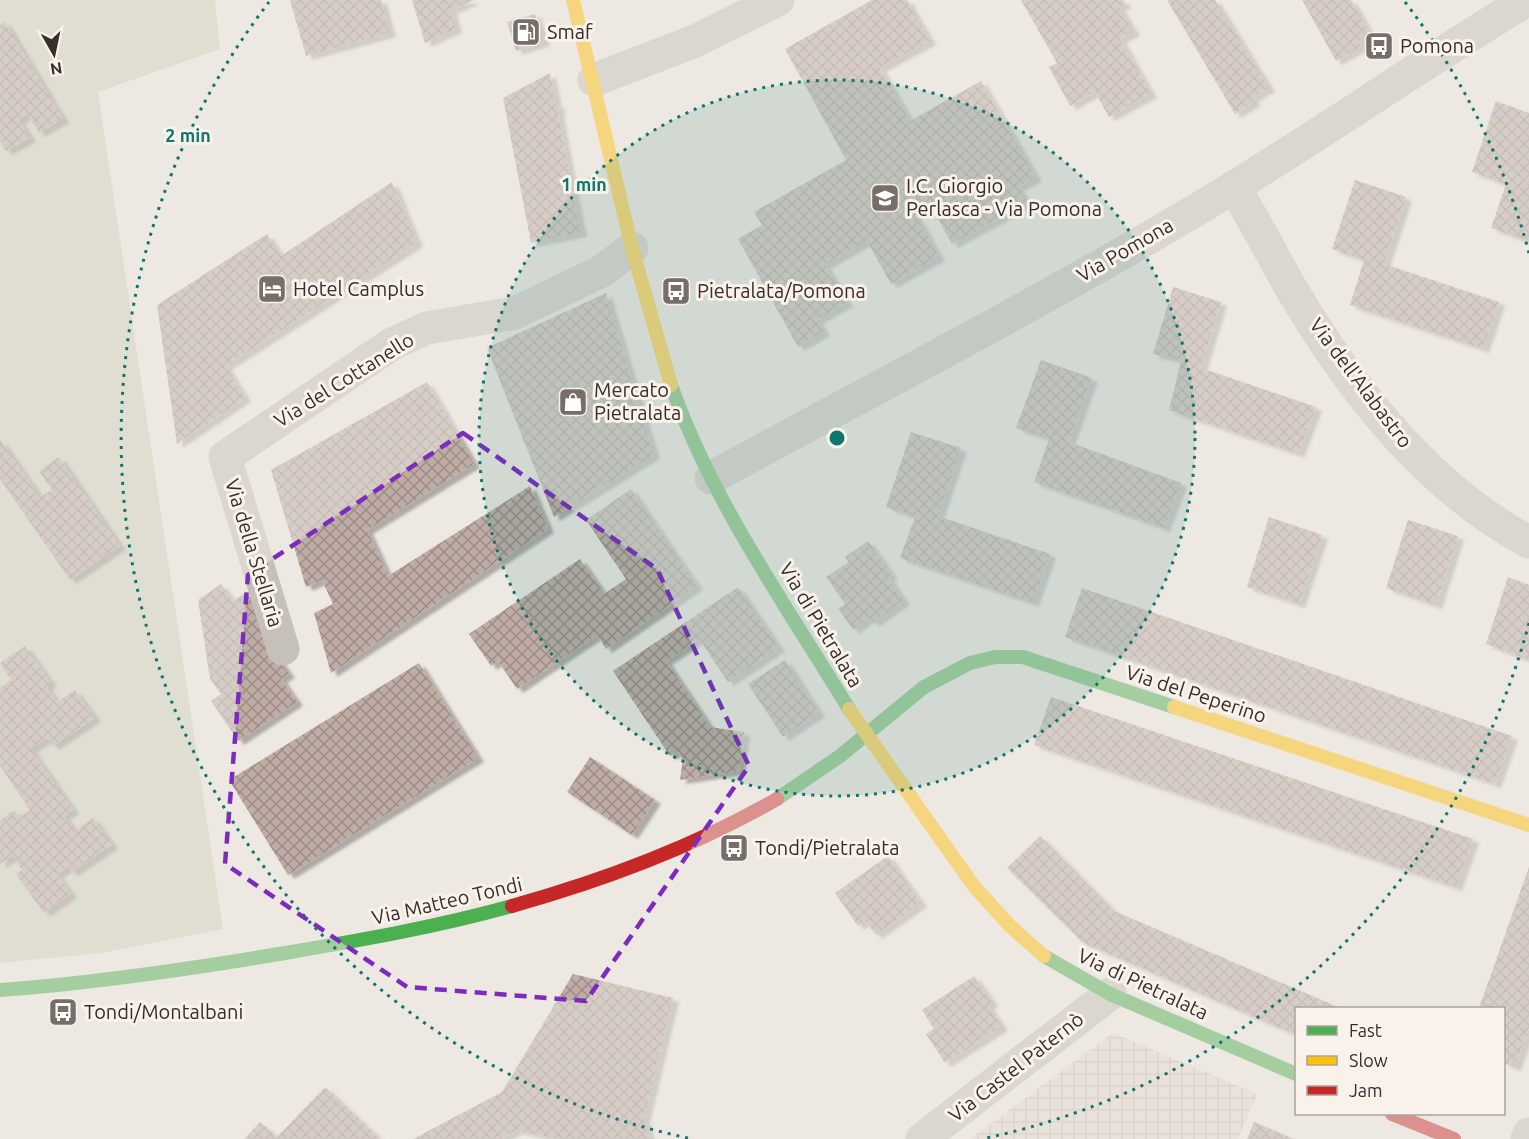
<svg xmlns="http://www.w3.org/2000/svg" width="1529" height="1139" viewBox="0 0 1529 1139" font-family="Ubuntu,sans-serif">
  <style>
    .green { fill: #ced2bd }
    .plaza { fill: url(#plaza-grid) }
    .building { fill: url(#building-cross-hatch); filter: url(#shadow) }
    .lines { fill: none; stroke-linecap: round; stroke-linejoin: round }
    .street { stroke: #c6c0bb; stroke-width: 33 }
    .fast { stroke: #4caf50; stroke-width: 14 }
    .slow { stroke: #ffc107; stroke-width: 14 }
    .jam { stroke: #c62828; stroke-width: 14 }
    .marked { fill: none; stroke: #7b2cbf; stroke-width: 4.5; stroke-dasharray: 12 8; stroke-linejoin: round }
    .ring { fill: none; stroke: #0f766e; stroke-width: 3; stroke-dasharray: 3 6 }
    .labels { text-anchor: middle; stroke-width: 6; stroke-linejoin: round; paint-order: stroke }
    .poi-label { font-size: 20px; fill: #372d29; stroke: #f9f2ea; text-anchor: start }
    .street-label { font-size: 20px; fill: #372d29; stroke: #f9f2ea }
    .centre { fill: #0f766e; stroke: #f9f2ea; stroke-width: 3 }
    .ring-label { font-size: 18px; text-anchor: middle; font-weight: bold; fill: #0f766e; stroke: #f9f2ea; stroke-width: 6; stroke-linejoin: round; paint-order: stroke }
  </style>
  <defs>
    <pattern id="plaza-grid" width="8" height="8" patternUnits="userSpaceOnUse" patternTransform="scale(1.5)"><rect width="8" height="8" fill="#e6dcd0"/><path d="M0 4h8M4 0v8" fill="none" stroke="#c6bdb3"/></pattern>
    <pattern id="building-cross-hatch" width="8" height="8" patternUnits="userSpaceOnUse" patternTransform="scale(1.5)"><rect width="8" height="8" fill="#bfada5"/><path d="M0 0l8 8M0 8l8-8" fill="none" stroke="#9c8d86"/></pattern>
    <filter id="shadow"><feDropShadow dx="6" dy="4" stdDeviation="1.5" flood-color="#0004"/></filter>
  </defs>
  <rect width="100%" height="100%" fill="#ede8e2"/>
  <polygon class="green" points="0,0 215,0 220,49 98,92 223,929 101,953 0,963"/>
  <polygon class="plaza" points="1113,1033 1257,1094 1238,1139 970,1139"/>
  <g class="building">
    <polygon points="290,0 381,0 390,33 306,56"/>
    <polygon points="412,0 474,0 451,10 456,29 425,43"/>
    <polygon points="872,0 907,0 930,41 880,68 910,121 981,81 1036,178 1018,187 1027,203 952,244 930,204 914,212 939,257 891,284 867,241 825,265 847,303 817,320 824,332 798,347 738,239 762,225 754,212 846,160 785,49"/>
    <polygon points="1021,0 1123,0 1125,4 1119,7 1134,32 1120,39 1151,94 1109,117 1095,92 1070,106 1049,67 1057,63"/>
    <polygon points="1167,0 1215,0 1269,88 1252,98 1254,102 1235,114"/>
    <polygon points="1302,0 1351,0 1371,35 1359,42 1361,47 1336,61"/>
    <polygon points="535,14 544,42 516,51 507,22"/>
    <polygon points="5,22 63,119 39,133 28,114 19,120 30,138 6,151 0,141 0,25"/>
    <polygon points="550,73 556,105 560,105 558,113 581,233 531,243 503,98"/>
    <polygon points="1496,101 1529,113 1529,176 1526,183 1529,184 1529,241 1491,228 1506,184 1472,172"/>
    <polygon points="1355,180 1406,197 1384,264 1499,302 1483,349 1350,305 1364,260 1332,249"/>
    <polygon points="392,182 417,243 226,366 245,398 177,444 157,305 267,234 281,256"/>
    <polygon points="1173,287 1221,302 1201,368 1316,407 1298,454 1169,410 1181,361 1153,354"/>
    <polygon points="606,293 654,455 554,517 487,348"/>
    <polygon points="1041,360 1092,378 1069,442 1181,483 1164,528 1034,482 1049,439 1016,428"/>
    <polygon points="427,382 474,464 367,530 388,576 530,486 548,529 331,673 314,613 333,604 322,580 306,587 271,470"/>
    <polygon points="911,432 961,448 938,516 1050,554 1033,603 900,558 915,517 886,507"/>
    <polygon points="0,439 40,497 52,490 39,471 59,457 120,546 70,580 0,479"/>
    <polygon points="631,489 697,586 606,649 597,635 517,689 498,661 491,666 469,634 580,559 604,594 626,579 586,520"/>
    <polygon points="1269,517 1322,535 1299,604 1247,587"/>
    <polygon points="1408,520 1458,536 1436,605 1386,588"/>
    <polygon points="868,541 892,575 888,577 904,601 873,623 869,618 853,630 838,608 845,604 826,577 849,562 845,557"/>
    <polygon points="1508,577 1529,585 1529,660 1486,644"/>
    <polygon points="221,584 233,601 246,592 277,638 268,644 289,674 281,679 297,702 238,741 211,701 221,694 210,679 198,600"/>
    <polygon points="738,587 779,648 728,682 699,639 666,661 710,727 744,732 739,771 680,780 683,759 677,751 670,756 613,671"/>
    <polygon points="1082,588 1512,736 1495,784 1065,637"/>
    <polygon points="25,646 51,683 46,686 57,702 75,690 95,718 53,746 47,738 31,749 73,810 64,816 75,831 93,818 112,845 72,872 68,867 57,874 71,894 44,913 16,874 22,870 13,856 0,864 0,820 14,810 19,818 30,810 0,766 0,688 11,680 0,663"/>
    <polygon points="785,660 819,713 783,737 748,684"/>
    <polygon points="419,663 478,758 288,875 229,780"/>
    <polygon points="1051,697 1473,839 1456,887 1034,745"/>
    <polygon points="590,757 655,800 632,835 567,792"/>
    <polygon points="1040,836 1114,911 1340,1008 1296,1008 1296,1035 1082,942 1007,868"/>
    <polygon points="888,856 921,903 876,935 865,921 858,926 835,893"/>
    <polygon points="1529,867 1529,1028 1515,1067 1504,1063 1504,1008 1479,1008"/>
    <polygon points="573,974 673,998 644,1119 650,1139 558,1139 516,1130 501,1139 413,1139 502,1092"/>
    <polygon points="974,976 992,1002 988,1005 1002,1027 945,1063 926,1034 934,1029 922,1010"/>
    <polygon points="325,1087 380,1139 244,1139 260,1122 277,1137"/>
    <polygon points="1254,1122 1294,1139 1247,1139"/>
  </g>
  <g class="lines">
    <g class="street">
      <polyline points="594,80 695,41 778,0"/>
      <path d="M1234 187C1255 221 1272 255 1292 290 1351 389 1426 487 1529 542"/>
      <path d="M711 478C886 382 1064 291 1234 187 1333 126 1428 60 1527 0"/>
      <polyline points="283,649 225,457 392,344 427,328 515,313 602,271 632,248"/>
      <polyline points="922,1139 1110,994"/>
      <polyline points="1527,1139 1529,1134"/>
    </g>
    <g class="fast">
      <path d="M671 385C712 501 785 604 849 709"/>
      <polyline points="777,799 840,756 924,687 970,663 995,657 1023,657 1174,707"/>
      <polyline points="1044,956 1110,994 1296,1074"/>
      <path d="M0 990C96 983 190 969 285 953 361 940 437 927 512 906"/>
    </g>
    <g class="slow">
      <polyline points="573,0 632,248 671,385"/>
      <polyline points="1174,707 1529,825"/>
      <polyline points="849,709 973,885 1010,926 1044,956"/>
    </g>
    <g class="jam">
      <path d="M512 906C605 880 694 847 777 799"/>
      <polyline points="1392,1114 1454,1139"/>
    </g>
  </g>
  <path d="M0 0H1529V1139H0ZM463 433 657 569 749 766 586 1001 407 987 225 864 248 575Z" fill="#ede8e2" fill-opacity=".55" fill-rule="evenodd"/>
  <path class="marked" d="M463 433 657 569 749 766 586 1001 407 987 225 864 248 575Z"/>
  <circle cx="837" cy="438" r="358" fill="#0f766e" fill-opacity=".12"/>
  <g class="ring">
    <circle cx="837" cy="438" r="358"/>
    <path d="M1529 623A716 716 0 0 1 986 1138M688 1138A716 716 0 0 1 269 2M1405 2A716 716 0 0 1 1529 253"/>
  </g>
  <defs>
    <g id="fuel-square" transform="scale(1.5)"><rect x="-9" y="-9" width="18" height="18" rx="4" fill="#776e6a" stroke="#f9f2ea"/><path d="M-5.5-6h7V0h2V4h1.3V-2.5L3-4.5l.8-.8L6-3V5H2.5V1h-1V6h-7ZM-4.2-4.7v3.2H.2V-4.7Z" fill="#fff"/></g>
    <g id="bus-square" transform="scale(1.5)"><rect x="-9" y="-9" width="18" height="18" rx="4" fill="#776e6a" stroke="#f9f2ea"/><path d="M-5-6H5V4H4V6H2V4H-2V6H-4V4H-5ZM-3.5-4V0h7V-4ZM-3.5 1.2v1.5H-2V1.2ZM2 1.2v1.5H3.5V1.2Z" fill="#fff"/></g>
    <g id="school-square" transform="scale(1.5)"><rect x="-9" y="-9" width="18" height="18" rx="4" fill="#776e6a" stroke="#f9f2ea"/><path d="M0-5L7-2L0 1L-7-2ZM-4 1L0 2.5L4 1V4Q0 6-4 4Z" fill="#fff"/></g>
    <g id="hotel-square" transform="scale(1.5)"><rect x="-9" y="-9" width="18" height="18" rx="4" fill="#776e6a" stroke="#f9f2ea"/><path d="M-6-4.5h1.5V1H6V5H4.5V3h-9V5H-6ZM-4 0a1.8 1.8 0 1 1 3.6 0ZM.5 0V-2.5h3Q6-2.5 6 0Z" fill="#fff"/></g>
    <g id="shop-square" transform="scale(1.5)"><rect x="-9" y="-9" width="18" height="18" rx="4" fill="#776e6a" stroke="#f9f2ea"/><path d="M-5-2.5h2.3a2.7 3.5 0 0 1 5.4 0H5L5.5 6h-11ZM-1.5-2.5h3a1.5 2.3 0 0 0-3 0Z" fill="#fff"/></g>
  </defs>
  <g fill-rule="evenodd">
    <use href="#fuel-square" x="526" y="32"/>
    <use href="#bus-square" x="1379" y="46"/>
    <use href="#school-square" x="885" y="198"/>
    <use href="#hotel-square" x="272" y="289"/>
    <use href="#bus-square" x="676" y="291"/>
    <use href="#shop-square" x="573" y="402"/>
    <use href="#bus-square" x="734" y="848"/>
    <use href="#bus-square" x="63" y="1012"/>
  </g>
  <g class="labels">
    <g class="poi-label">
      <text x="547" y="39">Smaf</text>
      <text x="1400" y="53">Pomona</text>
      <text x="906" y="193">I.C. Giorgio<tspan x="906" dy="23">Perlasca - Via Pomona</tspan></text>
      <text x="293" y="296">Hotel Camplus</text>
      <text x="697" y="298">Pietralata/Pomona</text>
      <text x="594" y="397">Mercato<tspan x="594" dy="23">Pietralata</tspan></text>
      <text x="755" y="855">Tondi/Pietralata</text>
      <text x="84" y="1019">Tondi/Montalbani</text>
    </g>
    <g class="street-label">
      <text transform="translate(1125 250) rotate(-30)" y="7">Via Pomona</text>
      <text transform="translate(344 380) rotate(-32)" y="7">Via del Cottanello</text>
      <text transform="translate(1361 383) rotate(53)" y="7">Via dell'Alabastro</text>
      <text transform="translate(254 553) rotate(73)" y="7">Via della Stellaria</text>
      <text transform="translate(821 625) rotate(59)" y="7">Via di Pietralata</text>
      <text transform="translate(1196 694) rotate(18)" y="7">Via del Peperino</text>
      <text transform="translate(447 901) rotate(-13)" y="7">Via Matteo Tondi</text>
      <text transform="translate(1143 984) rotate(25)" y="7">Via di Pietralata</text>
      <text transform="translate(1016 1067) rotate(-38)" y="7">Via Castel Paternò</text>
    </g>
  </g>
  <circle cx="837" cy="438" r="9" class="centre"/>
  <g class="ring-label">
    <text x="188" y="142">2 min</text>
    <text x="584" y="191">1 min</text>
  </g>
  <rect x="1295" y="1007" width="210" height="108" fill="#f9f2ea" stroke="#aba39d" stroke-width="1.5"/>
  <rect x="1307" y="1026" width="30" height="9" fill="#4caf50" stroke="#aba39d" stroke-width="1.5"/>
  <text x="1349" y="1037" font-size="18" fill="#372d29">Fast</text>
  <rect x="1307" y="1056" width="30" height="9" fill="#ffc107" stroke="#aba39d" stroke-width="1.5"/>
  <text x="1349" y="1067" font-size="18" fill="#372d29">Slow</text>
  <rect x="1307" y="1086" width="30" height="9" fill="#c62828" stroke="#aba39d" stroke-width="1.5"/>
  <text x="1349" y="1097" font-size="18" fill="#372d29">Jam</text>
  <g transform="translate(54 54) rotate(171)" stroke="#f9f2ea" stroke-width="4.5" paint-order="stroke">
  <path d="M0-4.5L10 22L0 15L-10 22Z" fill="#372d29"/>
  <text y="-9" font-size="16" font-weight="bold" text-anchor="middle" fill="#372d29">N</text>
  </g>
</svg>
